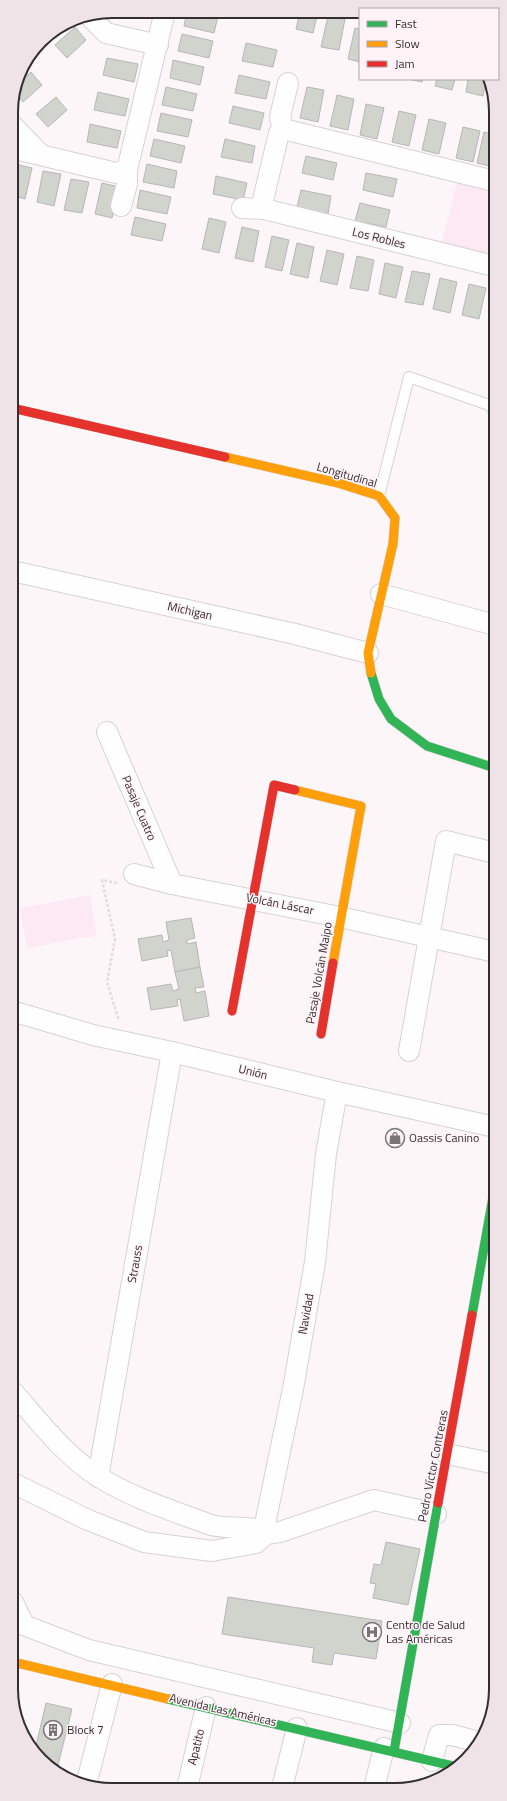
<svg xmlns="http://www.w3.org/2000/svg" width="507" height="1801" viewBox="0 0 507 1801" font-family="'Titillium Web',sans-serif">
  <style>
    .green { fill: #fde9f2 }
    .building { fill: #d0d4cd; stroke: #b8b6b6 }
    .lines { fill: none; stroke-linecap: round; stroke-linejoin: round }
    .lane-casing { stroke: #d7d2d4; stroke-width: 12 }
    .street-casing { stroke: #d7d2d4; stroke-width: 22 }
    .fast-casing { stroke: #d7d2d4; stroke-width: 10 }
    .slow-casing { stroke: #d7d2d4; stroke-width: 10 }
    .jam-casing { stroke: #d7d2d4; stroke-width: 10 }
    .path { stroke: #dfddde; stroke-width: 2.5; stroke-dasharray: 3 2; stroke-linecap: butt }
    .lane { stroke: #fffefe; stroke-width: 10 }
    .street { stroke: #fffefe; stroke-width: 20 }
    .fast { stroke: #30b455; stroke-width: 9 }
    .slow { stroke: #ff9f0a; stroke-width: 9 }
    .jam { stroke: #e5322d; stroke-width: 9 }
    .labels { text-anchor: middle; stroke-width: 3; stroke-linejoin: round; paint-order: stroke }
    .street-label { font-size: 12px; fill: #332e30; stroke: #fff3f8 }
    .poi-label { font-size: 12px; fill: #332e30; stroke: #fff3f8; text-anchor: start }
    .rim { fill: none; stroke: #332e30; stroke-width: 2 }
  </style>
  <rect width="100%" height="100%" fill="#fcf6f9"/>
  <g class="green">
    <polygon points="457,183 494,192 494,238 491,249 484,253 442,242"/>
    <polygon points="90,895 97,935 27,948 20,908"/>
  </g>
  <g class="building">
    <polygon points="187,11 200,12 218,16 214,33 184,26"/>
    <polygon points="269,12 287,12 286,18 269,15"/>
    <polygon points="300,12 318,12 313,33 296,29"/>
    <polygon points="328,16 345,19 339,50 321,47"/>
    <polygon points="75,27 86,40 67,58 55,45"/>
    <polygon points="355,28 360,29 360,62 348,59"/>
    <polygon points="182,34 213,41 209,58 178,51"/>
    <polygon points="246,43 277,50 273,67 242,61"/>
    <polygon points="107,58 138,64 134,82 103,75"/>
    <polygon points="173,60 204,67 200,85 170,78"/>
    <polygon points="31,72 42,85 23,102 14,93 16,85"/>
    <polygon points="239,75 270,82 266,99 235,93"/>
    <polygon points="408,79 423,79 422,82"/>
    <polygon points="437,79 455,79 452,90 435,86"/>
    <polygon points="468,79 486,79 483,96 466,92"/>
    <polygon points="166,87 197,94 193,111 162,105"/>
    <polygon points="307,87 324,90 318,122 300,118"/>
    <polygon points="98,92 129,99 125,116 94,110"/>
    <polygon points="337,95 354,99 348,130 330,126"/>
    <polygon points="56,97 67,110 48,127 36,114"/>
    <polygon points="366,104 384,108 377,139 360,135"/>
    <polygon points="233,106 264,113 260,130 229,123"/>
    <polygon points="399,111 416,115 409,146 392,142"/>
    <polygon points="161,113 192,120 188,137 157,131"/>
    <polygon points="429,119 446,123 439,154 422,150"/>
    <polygon points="90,124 121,131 117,148 87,142"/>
    <polygon points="463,127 480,131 473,162 456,158"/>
    <polygon points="484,132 494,135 494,167 477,163"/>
    <polygon points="154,139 185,146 181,163 150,156"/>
    <polygon points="225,139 255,146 252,163 221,157"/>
    <polygon points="306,156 337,163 333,180 302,173"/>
    <polygon points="15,164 32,168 25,199 11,195 11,178"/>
    <polygon points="147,164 177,171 174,188 143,182"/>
    <polygon points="43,171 61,174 54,206 37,202"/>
    <polygon points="366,173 397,179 393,197 363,190"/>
    <polygon points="216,176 247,183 243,200 213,194"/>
    <polygon points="71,179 89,182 82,213 64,210"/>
    <polygon points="102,183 119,187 112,218 95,214"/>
    <polygon points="140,190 171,197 167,214 137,208"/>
    <polygon points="301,190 331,196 328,214 297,207"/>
    <polygon points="360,203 390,210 386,227 355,221"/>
    <polygon points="135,217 166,224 162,241 131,235"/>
    <polygon points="209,218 226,222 219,253 202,249"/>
    <polygon points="242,227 259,231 253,262 235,258"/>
    <polygon points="272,236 289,240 282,271 265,267"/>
    <polygon points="297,243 314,247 308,278 290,274"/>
    <polygon points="327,250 344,254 337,285 320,281"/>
    <polygon points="357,256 374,260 368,291 350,288"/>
    <polygon points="385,263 403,267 396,298 379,294"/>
    <polygon points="412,271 430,274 423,305 405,302"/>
    <polygon points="440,278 457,282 450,313 433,309"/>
    <polygon points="469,284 486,288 479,319 462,315"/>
    <polygon points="191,918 195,938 187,940 187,944 196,942 200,967 175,972 171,950 167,951 168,956 142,961 138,939 162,935 163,942 169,940 166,922"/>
    <polygon points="200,967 204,987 195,988 196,993 205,991 209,1016 184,1021 180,999 177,1000 178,1006 151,1010 147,988 171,984 173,991 179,989 175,972"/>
    <polygon points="386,1542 420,1549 408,1605 373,1598 376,1584 370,1583 374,1564 381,1565"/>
    <polygon points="228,1597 382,1621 376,1659 334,1653 332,1665 312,1662 314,1648 222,1634"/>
    <polygon points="46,1703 72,1709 57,1769 41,1761 35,1750"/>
  </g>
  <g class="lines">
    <g class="lane-casing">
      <polyline id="lane" points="379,496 409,377 489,405 494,411"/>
    </g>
    <g class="street-casing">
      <g id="street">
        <polyline points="89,16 106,33 158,45"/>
        <polyline points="11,124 41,155"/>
        <polyline points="283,129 494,181"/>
        <polyline points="283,129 280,117 288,83"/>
        <polyline points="11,148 116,173 127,170 165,11"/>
        <polyline points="121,206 127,184 127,170"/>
        <polyline points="242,208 264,209 494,266"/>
        <polyline points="264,209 263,200 279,133 283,129"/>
        <polyline points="12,571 295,634 368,653"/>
        <polyline points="381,594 495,625"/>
        <polyline points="107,732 172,884"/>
        <polyline points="134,874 172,884 340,917 495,952"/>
        <polyline points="12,1011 93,1035 172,1052 337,1092 495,1127"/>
        <polyline points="409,1051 446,841 495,853"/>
        <path d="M13 1392C39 1421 65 1456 99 1477 132 1498 171 1510 208 1524 227 1531 248 1523 266 1534"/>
        <polyline points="447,1454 496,1464"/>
        <polyline points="98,1477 172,1052"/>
        <polyline points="13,1483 88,1520 144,1542 212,1551 256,1543 266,1534 280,1532 374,1500 436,1514"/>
        <polyline points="266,1534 265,1524 293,1389 315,1262 326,1154 337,1092"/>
        <polyline points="13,1602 23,1623"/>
        <polyline points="13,1621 89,1650 400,1723"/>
        <polyline points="432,1761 439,1735 452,1735 479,1742"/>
        <polyline points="86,1785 112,1684"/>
        <polyline points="187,1788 206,1707"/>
        <polyline points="282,1788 297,1728"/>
        <polyline points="374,1788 384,1748"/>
      </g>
    </g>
    <g class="fast-casing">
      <g id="fast">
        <polyline points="371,673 379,699 391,719 427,746 495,768"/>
        <polyline points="472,1315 495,1186"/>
        <polyline points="168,1699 457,1767"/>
        <polyline points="394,1751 438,1503"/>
      </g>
    </g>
    <g class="slow-casing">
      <g id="slow">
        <polyline points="225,457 338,483 379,496 395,518 393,544 368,653 371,673"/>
        <polyline points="295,790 361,806 333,963"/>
        <polyline points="13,1662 168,1699"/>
      </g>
    </g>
    <g class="jam-casing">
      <g id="jam">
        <polyline points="12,408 225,457"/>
        <polyline points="232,1011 274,785 295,790"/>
        <polyline points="321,1034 333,963"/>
        <polyline points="438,1503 472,1315"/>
      </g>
    </g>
    <polyline class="path" points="117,883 102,880 115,939 107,982 119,1021"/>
    <use href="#lane" class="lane"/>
    <use href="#street" class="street"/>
    <use href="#fast" class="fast"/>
    <use href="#slow" class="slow"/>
    <use href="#jam" class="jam"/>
  </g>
  <defs>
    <g id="shop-ring" transform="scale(1)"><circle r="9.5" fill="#fff3f8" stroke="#797476" stroke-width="1.5"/><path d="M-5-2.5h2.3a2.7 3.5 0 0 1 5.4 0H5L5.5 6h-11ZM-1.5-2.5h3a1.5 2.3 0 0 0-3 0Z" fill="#797476"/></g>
    <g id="hospital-ring" transform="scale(1)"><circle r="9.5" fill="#fff3f8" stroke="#797476" stroke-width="1.5"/><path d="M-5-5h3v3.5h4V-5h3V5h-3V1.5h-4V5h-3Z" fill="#797476"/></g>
    <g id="building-ring" transform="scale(1)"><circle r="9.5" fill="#fff3f8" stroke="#797476" stroke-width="1.5"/><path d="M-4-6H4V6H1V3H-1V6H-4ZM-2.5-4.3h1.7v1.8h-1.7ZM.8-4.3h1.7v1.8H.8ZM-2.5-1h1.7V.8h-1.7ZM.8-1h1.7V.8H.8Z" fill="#797476"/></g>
  </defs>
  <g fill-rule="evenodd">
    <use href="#shop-ring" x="395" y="1138"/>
    <use href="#hospital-ring" x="372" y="1632"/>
    <use href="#building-ring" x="53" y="1730"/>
  </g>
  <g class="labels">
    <g class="street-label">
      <text transform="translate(379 238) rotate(14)" y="4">Los Robles</text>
      <text transform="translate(347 475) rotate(16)" y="4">Longitudinal</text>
      <text transform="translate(190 611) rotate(13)" y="4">Michigan</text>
      <text transform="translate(139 808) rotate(67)" y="4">Pasaje Cuatro</text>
      <text transform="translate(280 904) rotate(11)" y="4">Volcán Láscar</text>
      <text transform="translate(319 973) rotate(-80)" y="4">Pasaje Volcán Maipo</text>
      <text transform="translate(253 1072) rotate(14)" y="4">Unión</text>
      <text transform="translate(135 1264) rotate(-80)" y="4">Strauss</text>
      <text transform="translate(306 1314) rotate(-80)" y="4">Navidad</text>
      <text transform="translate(433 1466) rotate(-79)" y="4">Pedro Víctor Contreras</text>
      <text transform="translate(223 1710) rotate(13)" y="4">Avenida Las Américas</text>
      <text transform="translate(196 1747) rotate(-76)" y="4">Apatito</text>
    </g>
    <g class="poi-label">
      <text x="409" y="1142">Oassis Canino</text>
      <text x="386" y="1629">Centro de Salud<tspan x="386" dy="14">Las Américas</tspan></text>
      <text x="67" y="1734">Block 7</text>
    </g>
  </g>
  <path d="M0 0H507V1801H0ZM112 18H395A94 94 0 0 1 489 112V1689A94 94 0 0 1 395 1783H112A94 94 0 0 1 18 1689V112A94 94 0 0 1 112 18Z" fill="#efe3e8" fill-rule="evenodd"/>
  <path class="rim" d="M112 18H395A94 94 0 0 1 489 112V1689A94 94 0 0 1 395 1783H112A94 94 0 0 1 18 1689V112A94 94 0 0 1 112 18Z"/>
  <rect x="359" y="8" width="140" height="72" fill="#fff3f8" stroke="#ada4a8"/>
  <rect x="367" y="21" width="20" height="6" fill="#30b455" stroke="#ada4a8"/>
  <text x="395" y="28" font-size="12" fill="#332e30">Fast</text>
  <rect x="367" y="41" width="20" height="6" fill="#ff9f0a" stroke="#ada4a8"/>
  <text x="395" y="48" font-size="12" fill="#332e30">Slow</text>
  <rect x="367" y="61" width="20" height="6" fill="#e5322d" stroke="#ada4a8"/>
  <text x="395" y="68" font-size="12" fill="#332e30">Jam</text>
</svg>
